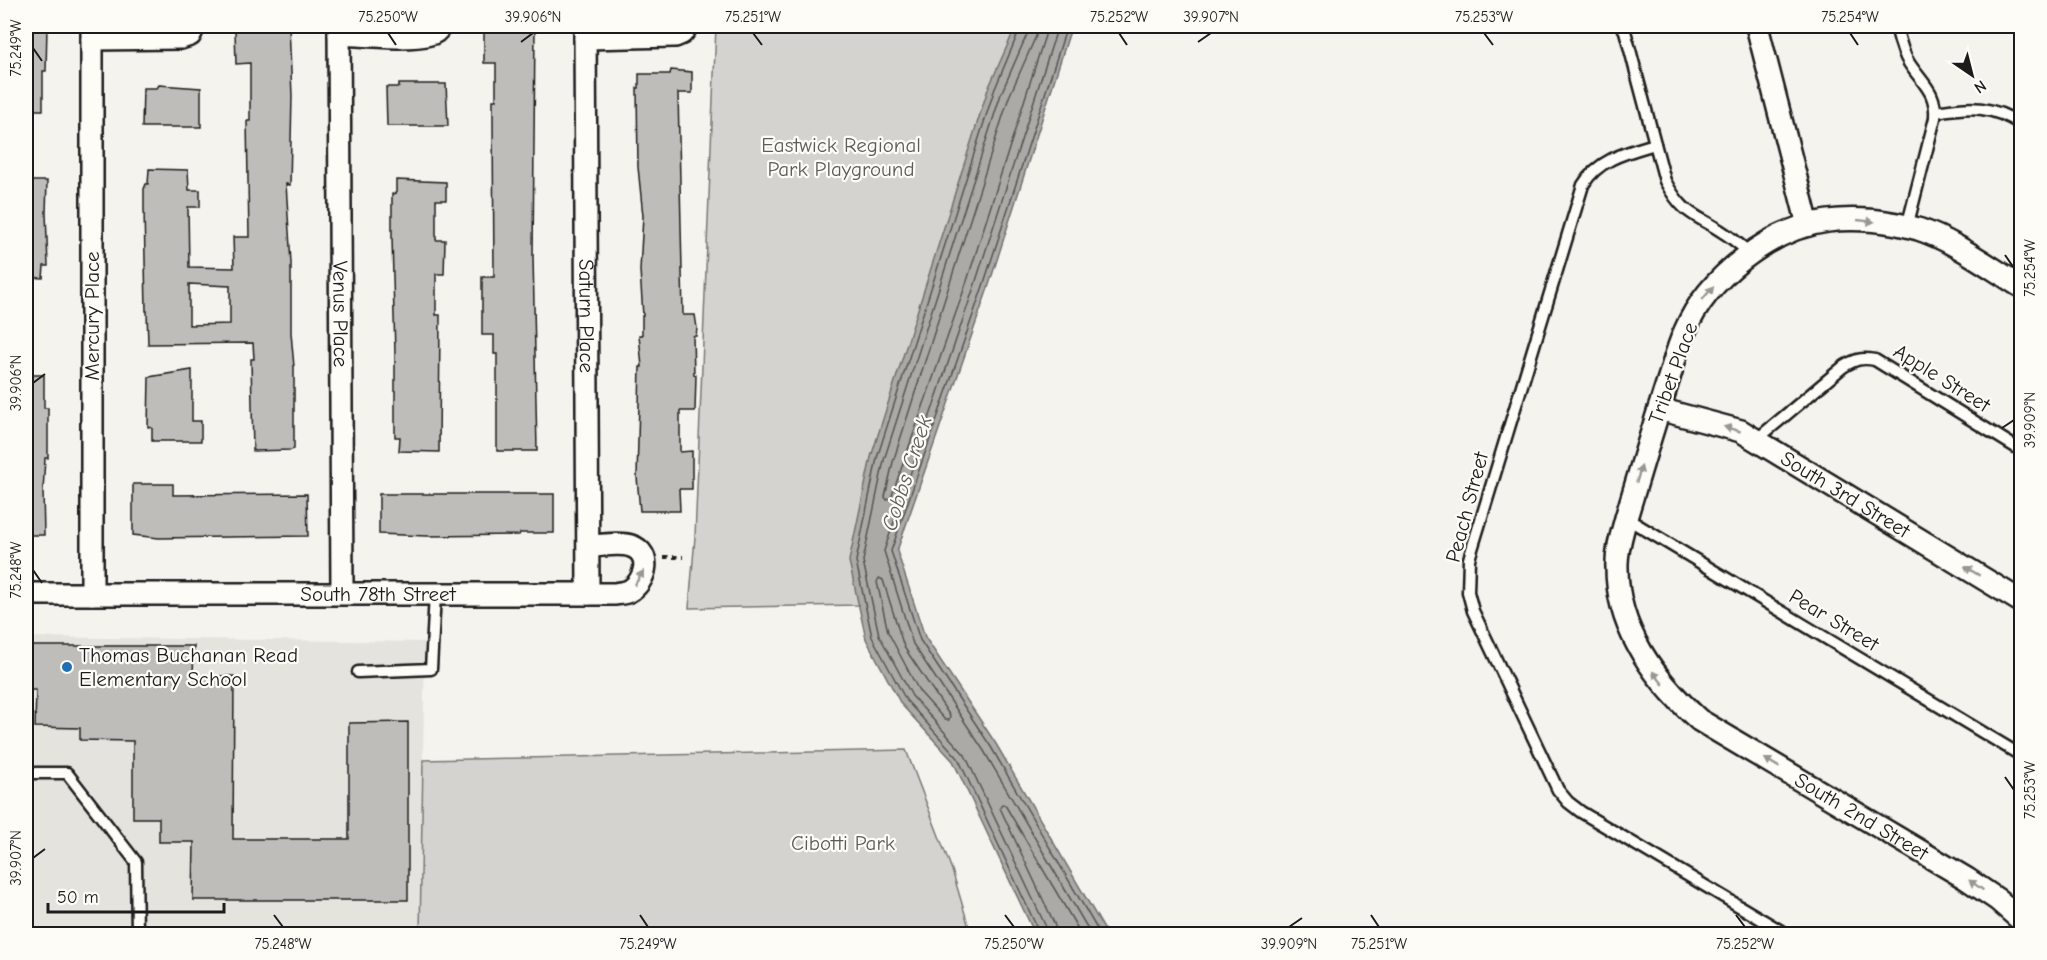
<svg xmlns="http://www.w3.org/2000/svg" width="2047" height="960" viewBox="0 0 2047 960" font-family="'Comic Neue',sans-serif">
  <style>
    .built { fill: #e4e3de }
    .green { fill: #d4d3cf; stroke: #787876; stroke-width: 1.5 }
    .water { fill: #abaaa6; stroke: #72716f; stroke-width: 1.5 }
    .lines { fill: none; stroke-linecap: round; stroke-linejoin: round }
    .shore { stroke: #555553; stroke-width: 1.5 }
    .building { fill: #bebdba; stroke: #1c1c1c; stroke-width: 1.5; fill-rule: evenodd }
    .lane-casing { stroke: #1c1c1c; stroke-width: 15 }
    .street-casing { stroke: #1c1c1c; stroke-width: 26 }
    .path { stroke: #1c1c1c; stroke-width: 4; stroke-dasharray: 4.5 4.5; stroke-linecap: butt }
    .lane { stroke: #fdfcf7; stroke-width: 10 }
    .street { stroke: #fdfcf7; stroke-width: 21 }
    .oneway { fill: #989794 }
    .ticks { fill: none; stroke: #1c1c1c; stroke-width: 2 }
    .poi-dot { fill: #1f6fb2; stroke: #fdfcf7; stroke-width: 2 }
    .labels { text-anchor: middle; stroke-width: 4.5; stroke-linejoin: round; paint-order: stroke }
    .park-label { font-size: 21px; fill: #5c5c5b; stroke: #fdfcf7 }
    .street-label { font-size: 21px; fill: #1c1c1c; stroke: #fdfcf7 }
    .poi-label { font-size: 21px; fill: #1c1c1c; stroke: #fdfcf7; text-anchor: start }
    .water-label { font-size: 22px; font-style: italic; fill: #5c5c5a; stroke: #fdfcf7 }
    .neatline { fill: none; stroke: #1c1c1c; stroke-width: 2 }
    .ticks-label { font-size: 15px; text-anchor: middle; fill: #1c1c1c }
  </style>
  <rect width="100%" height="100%" fill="#f4f3ee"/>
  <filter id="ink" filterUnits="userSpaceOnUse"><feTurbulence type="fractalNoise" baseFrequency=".0167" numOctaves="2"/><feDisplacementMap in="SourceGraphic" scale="12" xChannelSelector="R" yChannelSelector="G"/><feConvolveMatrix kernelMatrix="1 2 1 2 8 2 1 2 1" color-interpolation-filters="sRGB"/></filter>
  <g filter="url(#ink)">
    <polygon class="built" points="26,637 425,642 420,934 27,934 29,806 26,806"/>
    <g class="green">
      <polygon points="716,26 1020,26 859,605 689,608 695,537"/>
      <polygon points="906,750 952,870 971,934 420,934 423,760"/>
    </g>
    <polygon class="water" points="1016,26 1076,26 1070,31 988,288 897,551 925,637 996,744 1107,934 1035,934 953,761 901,704 866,639 849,561 871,457 988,89"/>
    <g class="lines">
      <g class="shore">
        <polyline points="1021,26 994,91 877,458 856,561 872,637 906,700 958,758 1040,934"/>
        <polyline points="1029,26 1028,32 1001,94 884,460 863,561 879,635 912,696 965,755 1046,927 1048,934"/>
        <polyline points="1038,26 1036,36 1009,97 893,462 885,497 887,500 891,498 967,281 1048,26"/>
        <polyline points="1058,26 975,284 884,551 913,644 984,751 1091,934"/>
        <polyline points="1067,26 983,286 891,551 920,640 991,747 1100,934"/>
        <polygon points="879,578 883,580 904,647 950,716 949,720 945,720 919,691 888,632 877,582"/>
        <polyline points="1057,934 1054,923 1000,808 1002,804 1005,805 1081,934"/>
      </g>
    </g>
    <g class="building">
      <polygon points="26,26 47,26 46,71 43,71 43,110 26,110"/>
      <path d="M238 26H289L292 96 290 185 286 184 291 263V333L294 367V449L291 450 253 451 251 359H254L253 343 148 344 147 311H146L144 208V189L146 184H148L149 169 188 170 189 190H200V207H188L189 267 234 268 233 237H249L247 121H250V63L236 64 235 30H238ZM189 284 230 286V324L189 325Z"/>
      <polygon points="484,26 535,26 533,257 537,451 497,451 497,354 494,354 494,335 482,335 482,277 494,277 493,120 493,100 496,100 496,63 484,63"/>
      <polygon points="671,70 692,72 692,93 678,93 683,315 695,315 697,328 696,336 693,336 694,375 696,375 695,411 680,411 680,452 692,451 692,489 679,489 680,511 640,511 637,477 640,367 642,367 639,335 642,335 642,316 643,316 640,270 643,216 638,167 637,88 639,88 639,74 670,74"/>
      <polygon points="399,84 446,84 448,126 387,126 386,87 399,87"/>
      <polygon points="159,85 201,88 201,127 142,127 143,88 157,88"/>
      <polygon points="396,180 446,182 446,200 436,200 436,240 445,240 444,274 436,274 436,315 440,315 439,452 399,451 400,437 395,437 395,354 392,238 392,194 396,193"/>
      <polygon points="26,181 47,181 46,213 48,266 44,266 43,278 26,277"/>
      <polygon points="192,370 192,421 201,421 201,441 152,441 152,428 148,427 149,377"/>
      <polygon points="26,375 44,375 44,408 48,408 48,458 45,458 43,491 44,535 26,535"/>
      <polygon points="133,484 173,484 173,495 307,494 308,536 159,538 133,535"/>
      <polygon points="379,494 554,494 554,533 520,533 519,535 427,536 379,534"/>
      <polygon points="26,646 194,646 193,676 234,676 233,839 349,839 349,723 408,722 408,900 193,900 194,842 159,842 159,818 133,818 133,741 80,740 80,728 35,727 36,690 26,690"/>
    </g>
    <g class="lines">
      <g class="lane-casing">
        <g id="lane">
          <path d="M1622 26 1625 31 1665 181C1684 216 1694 213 1724 233 1734 239 1741 247 1751 253"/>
          <path d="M1896 26C1899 38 1902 52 1909 63 1922 83 1937 92 1935 118L1907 227"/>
          <path d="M1936 112C1970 106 1992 105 2022 125"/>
          <path d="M1655 144C1628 152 1598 159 1583 185L1469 559 1468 592 1473 611 1558 790 1568 802 1581 812 1786 934"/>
          <path d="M1756 440 1843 367C1854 360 1861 357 1875 360L2022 451"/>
          <polyline points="1626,518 2022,756"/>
          <polyline points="358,672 431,669 435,594"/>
          <polyline points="26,773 67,773 136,862 137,934"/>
        </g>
      </g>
      <g class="street-casing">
        <g id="street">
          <polyline points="92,26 92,594"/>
          <path id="s1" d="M339 26 342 593"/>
          <path id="s2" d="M585 26 588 594"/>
          <polyline points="1757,26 1808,225"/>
          <path d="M339 34C363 35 408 40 430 34 435 33 438 30 440 26"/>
          <polyline points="585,38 675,36 682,33 687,26"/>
          <polyline points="92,39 181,38 190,35 194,26"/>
          <path id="s3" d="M2022 287C1989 267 1955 241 1918 229 1891 221 1856 217 1828 221 1771 228 1707 278 1685 331 1678 346 1674 362 1669 378 1654 424 1640 471 1626 518 1622 534 1616 551 1617 568 1617 630 1655 680 1699 720L1967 879 1998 900 2022 921"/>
          <path id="s4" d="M1659 409 1741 431 2022 602"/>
          <path id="s5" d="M26 594H615C620 593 625 593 629 591 646 582 653 553 631 546 619 542 601 546 589 546"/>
        </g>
      </g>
      <polyline class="path" points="664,557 683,557"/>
      <use href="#lane" class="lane"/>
      <use href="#street" class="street"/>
    </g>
    <defs><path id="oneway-solid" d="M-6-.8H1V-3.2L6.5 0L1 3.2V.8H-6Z" transform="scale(1.5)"/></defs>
    <g class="oneway">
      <use href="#oneway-solid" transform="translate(1866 221) rotate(6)"/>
      <use href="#oneway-solid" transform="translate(1708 293) rotate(-50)"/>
      <use href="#oneway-solid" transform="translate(1732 429) rotate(-164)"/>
      <use href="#oneway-solid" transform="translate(1639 474) rotate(-73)"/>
      <use href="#oneway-solid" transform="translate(1972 571) rotate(-149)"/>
      <use href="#oneway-solid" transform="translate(639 578) rotate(-59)"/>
      <use href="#oneway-solid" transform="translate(1658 678) rotate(-129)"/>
      <use href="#oneway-solid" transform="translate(1772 763) rotate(-149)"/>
      <use href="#oneway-solid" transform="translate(1976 885) rotate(-145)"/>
    </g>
  </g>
  <path class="ticks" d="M388 33 396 45M753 33 762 45M1119 33 1127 45M1484 33 1493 45M1850 33 1858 45M521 42 533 33M1198 42 1211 33M33 48 42 61M2005 255 2014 268M33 383 45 374M2002 428 2014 420M33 570 42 583M2005 777 2014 790M33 858 45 849M274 915 283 927M640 915 648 927M1005 915 1014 927M1371 915 1379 927M1736 915 1745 927M1289 927 1302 918"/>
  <circle class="poi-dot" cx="67" cy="667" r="6"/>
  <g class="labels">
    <g class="park-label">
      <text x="841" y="152">Eastwick Regional<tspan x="841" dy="24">Park Playground</tspan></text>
      <text x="843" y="850">Cibotti Park</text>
    </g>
    <g class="street-label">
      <text dy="7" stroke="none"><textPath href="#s1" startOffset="288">Venus Place</textPath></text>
      <text transform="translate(92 316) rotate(-90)" y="7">Mercury Place</text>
      <text dy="7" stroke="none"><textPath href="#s2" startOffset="290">Saturn Place</textPath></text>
      <text transform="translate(1673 373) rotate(-70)" y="7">Tribet Place</text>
      <text transform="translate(1942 378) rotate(32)" y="7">Apple Street</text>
      <text dy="7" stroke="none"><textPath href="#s4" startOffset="207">South 3rd Street</textPath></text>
      <text transform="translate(1467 507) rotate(-75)" y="7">Peach Street</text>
      <text dy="7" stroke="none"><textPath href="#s5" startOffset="352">South 78th Street</textPath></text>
      <text transform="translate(1834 620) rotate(31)" y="7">Pear Street</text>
      <text dy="7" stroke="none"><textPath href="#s3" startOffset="1012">South 2nd Street</textPath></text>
    </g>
    <g class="poi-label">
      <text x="79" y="662">Thomas Buchanan Read<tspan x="79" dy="24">Elementary School</tspan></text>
    </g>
    <g class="water-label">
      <text transform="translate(906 473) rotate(-72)" y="8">Cobbs Creek</text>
    </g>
  </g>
  <rect width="2047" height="960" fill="none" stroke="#fdfcf7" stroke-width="66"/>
  <g transform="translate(1972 75) rotate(145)" stroke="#fdfcf7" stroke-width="4.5" paint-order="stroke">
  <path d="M0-4.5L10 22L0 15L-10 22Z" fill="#1c1c1c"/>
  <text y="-9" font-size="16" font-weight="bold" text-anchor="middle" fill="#1c1c1c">N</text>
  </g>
  <path d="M48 903v9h176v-9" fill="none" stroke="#1c1c1c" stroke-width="3"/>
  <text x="57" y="903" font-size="18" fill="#1c1c1c" stroke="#fdfcf7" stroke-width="4.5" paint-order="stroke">50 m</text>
  <rect x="33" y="33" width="1981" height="894" class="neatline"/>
  <g class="ticks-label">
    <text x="388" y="22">75.250°W</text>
    <text x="533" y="22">39.906°N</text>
    <text x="753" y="22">75.251°W</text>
    <text x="1119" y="22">75.252°W</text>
    <text x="1211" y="22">39.907°N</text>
    <text x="1484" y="22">75.253°W</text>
    <text x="1850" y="22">75.254°W</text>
    <text transform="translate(16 48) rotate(-90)" y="5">75.249°W</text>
    <text transform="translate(2030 268) rotate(-90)" y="5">75.254°W</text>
    <text transform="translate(16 383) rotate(-90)" y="5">39.906°N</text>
    <text transform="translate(2030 420) rotate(-90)" y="5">39.909°N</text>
    <text transform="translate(16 570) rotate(-90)" y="5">75.248°W</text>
    <text transform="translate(2030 790) rotate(-90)" y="5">75.253°W</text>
    <text transform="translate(16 858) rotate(-90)" y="5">39.907°N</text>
    <text x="283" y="949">75.248°W</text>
    <text x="648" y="949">75.249°W</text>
    <text x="1014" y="949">75.250°W</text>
    <text x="1289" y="949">39.909°N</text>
    <text x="1379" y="949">75.251°W</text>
    <text x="1745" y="949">75.252°W</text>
  </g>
</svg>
